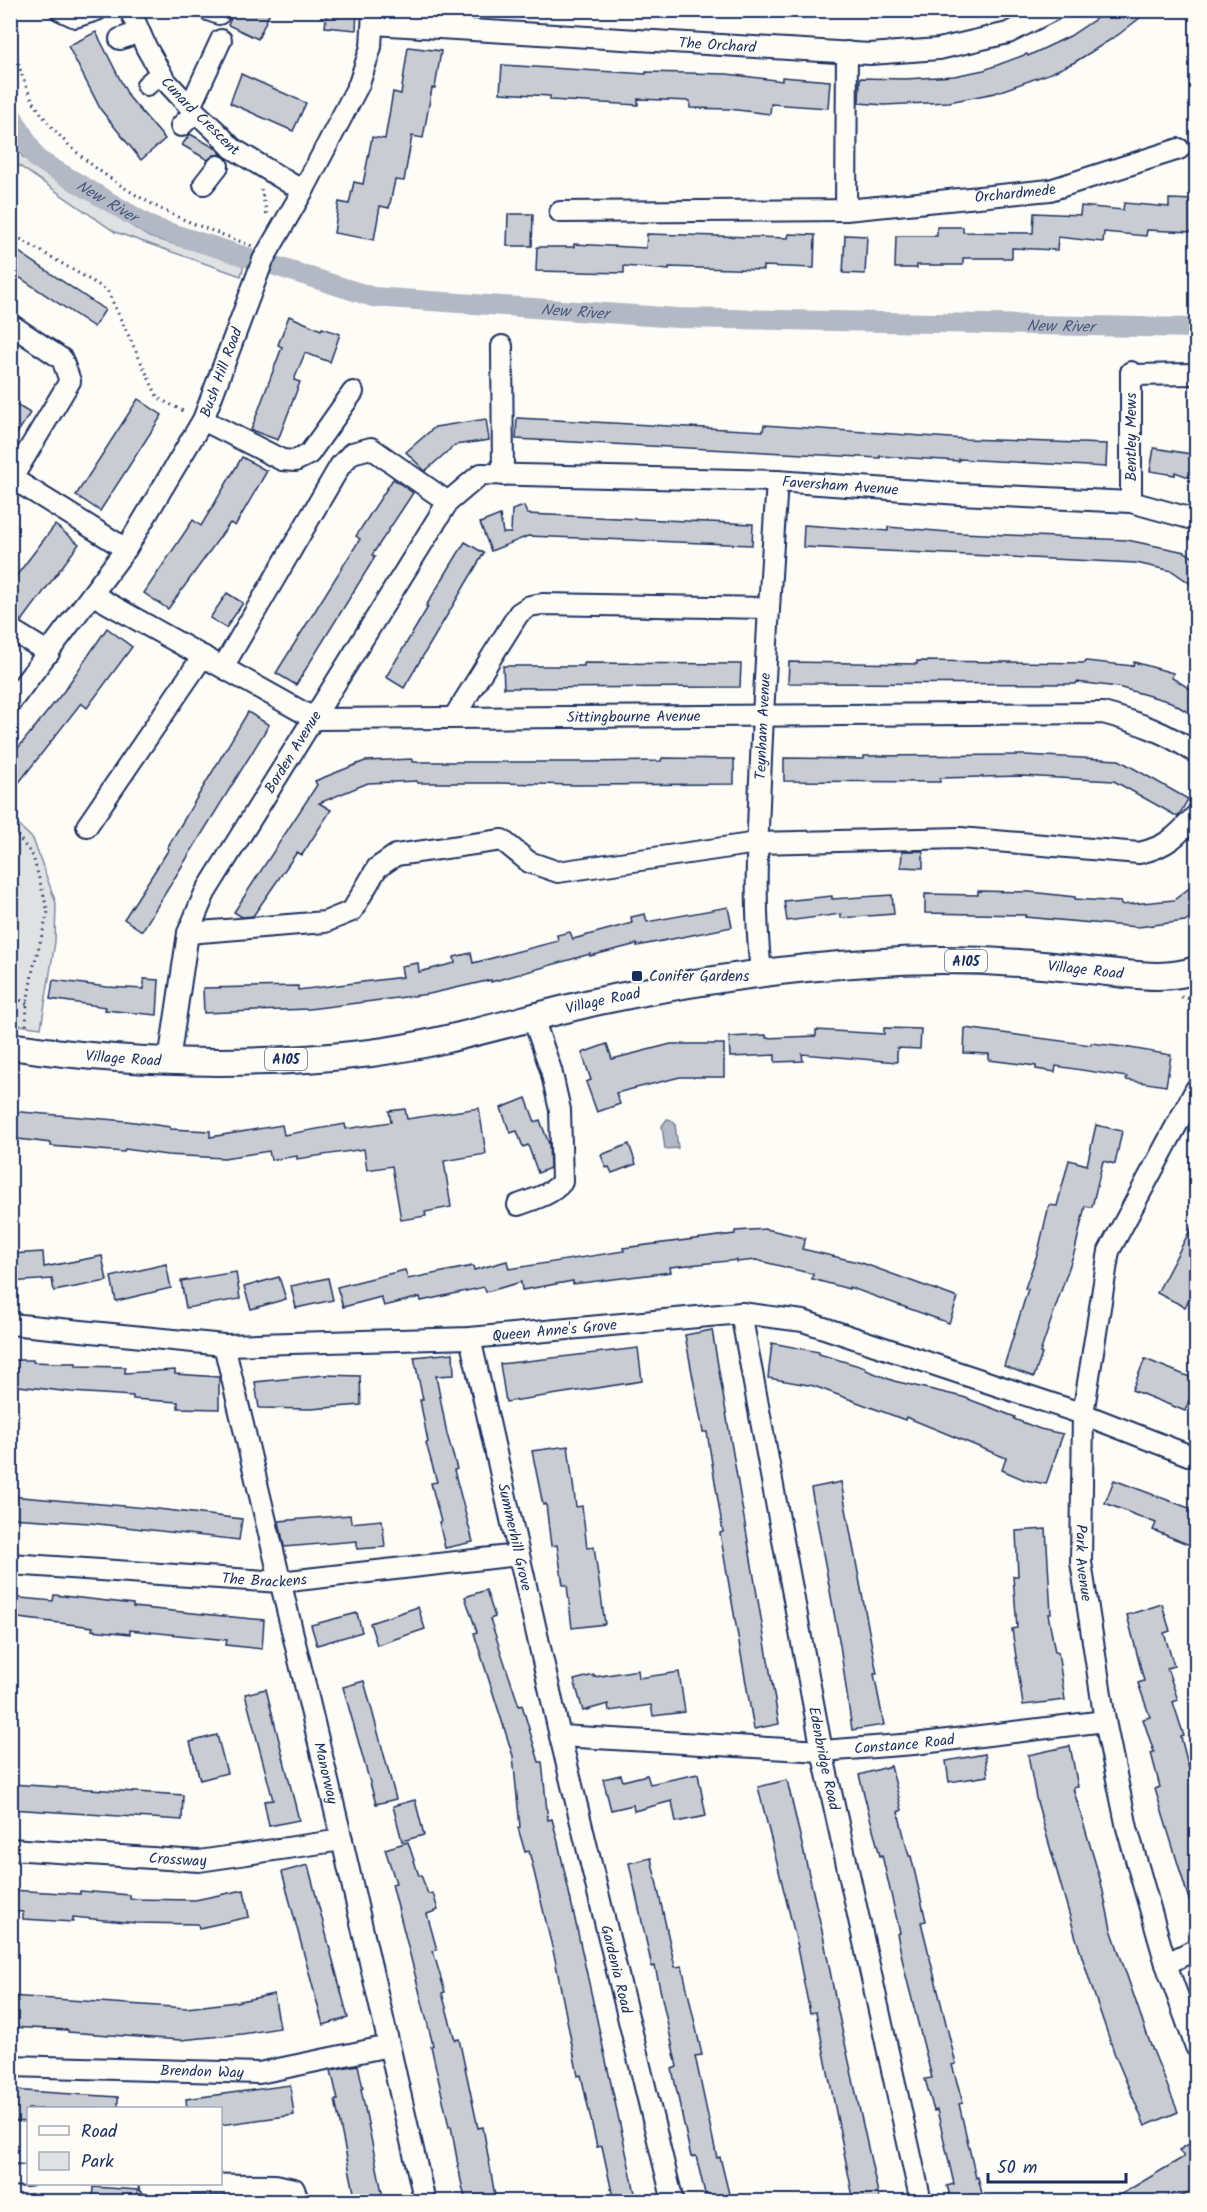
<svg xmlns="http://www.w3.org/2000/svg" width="1207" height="2212" viewBox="0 0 1207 2212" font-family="Kalam,sans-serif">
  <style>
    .green { fill: #e0e1e3; stroke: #7e88a0; stroke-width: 1.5 }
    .water { fill: #b3b8c5; stroke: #76819c; stroke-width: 1.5 }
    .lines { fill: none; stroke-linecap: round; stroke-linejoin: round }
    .canal { stroke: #b3b8c5; stroke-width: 20 }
    .building { fill: #c9ccd3; stroke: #1b2f5e; stroke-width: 1.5 }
    .minor-casing { stroke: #1b2f5e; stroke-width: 24 }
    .major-casing { stroke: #1b2f5e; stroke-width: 30 }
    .path { stroke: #1b2f5e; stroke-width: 3; stroke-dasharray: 1.5 4.5; stroke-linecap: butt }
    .minor { stroke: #fdfcf7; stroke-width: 20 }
    .major { stroke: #fdfcf7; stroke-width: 26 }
    .poi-dot { fill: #1b2f5e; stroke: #fdfcf7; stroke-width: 2 }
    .labels { text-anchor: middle; stroke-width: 4.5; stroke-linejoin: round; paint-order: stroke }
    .shield { fill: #fdfcf7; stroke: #5f6c8c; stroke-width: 1.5 }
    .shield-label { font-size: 14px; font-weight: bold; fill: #1b2f5e }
    .street-label { font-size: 15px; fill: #1b2f5e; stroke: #fdfcf7 }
    .poi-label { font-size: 15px; fill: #1b2f5e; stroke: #fdfcf7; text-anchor: start }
    .water-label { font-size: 16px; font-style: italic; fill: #49587d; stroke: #fdfcf7 }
  </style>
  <rect width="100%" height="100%" fill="#fdfcf7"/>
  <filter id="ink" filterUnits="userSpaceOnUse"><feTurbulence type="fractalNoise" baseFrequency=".0167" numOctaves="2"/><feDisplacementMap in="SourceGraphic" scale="12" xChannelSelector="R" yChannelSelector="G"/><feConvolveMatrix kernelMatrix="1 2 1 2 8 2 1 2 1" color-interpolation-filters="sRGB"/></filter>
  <g filter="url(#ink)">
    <g class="green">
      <polygon points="11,137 23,157 149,237 244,264 241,276 115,232 11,160"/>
      <polygon points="10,817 33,839 56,903 55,942 41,1028 11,1024"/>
    </g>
    <polygon class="water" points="667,1119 671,1120 675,1124 678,1148 665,1149 662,1126"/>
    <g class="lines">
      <path class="canal" id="s1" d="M10 112 37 159 152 227 373 297 678 318 1196 328"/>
    </g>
    <g class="building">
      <polygon points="235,10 271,10 258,39 228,25"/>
      <polygon points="327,10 357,10 356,30 325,27"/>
      <polygon points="1109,10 1150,10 1118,35 1075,62 1051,73 995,93 949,102 884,105 859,103 860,78 905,79 954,76 984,70 1027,54 1028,56 1070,36"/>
      <polygon points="96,32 129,97 165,139 141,160 101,110 68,46"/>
      <polygon points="408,47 441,51 435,88 432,88 423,138 412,136 404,181 395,180 389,208 380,206 374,240 334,233 339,202 349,204 354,182 363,184 372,137 385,139 393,92 401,94"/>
      <polygon points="502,65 646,74 646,72 727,74 782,81 782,77 830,81 828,108 771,104 770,114 729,109 690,108 690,101 638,99 638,105 550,100 550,96 500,93"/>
      <polygon points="241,74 306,103 293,131 230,103"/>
      <polygon points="190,134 217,149 222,155 214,155 208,160 182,145"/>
      <polygon points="1169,199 1194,200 1193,232 1147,230 1146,236 1104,232 1103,242 1058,237 1057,250 1012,248 1012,258 963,258 963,265 917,265 917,268 895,268 896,236 937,236 937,227 963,227 963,232 1033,233 1034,213 1080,215 1081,206 1123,210 1124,203 1169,207"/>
      <polygon points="508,214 533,214 532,246 507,246"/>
      <polygon points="647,234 788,238 789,234 815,235 814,268 763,266 763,270 669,267 669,270 624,266 624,273 536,271 537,247 574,247 574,244 646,248"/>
      <polygon points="845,235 867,236 865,274 843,273"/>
      <polygon points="10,246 105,310 94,327 10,271"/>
      <polygon points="289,316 321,330 322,328 340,334 330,362 305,353 294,380 300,382 278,440 251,430 282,347 278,345"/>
      <polygon points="138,399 162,415 100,511 76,495"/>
      <polygon points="10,401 30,413 10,445"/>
      <polygon points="517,418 763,431 764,425 965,439 1107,444 1106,467 959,459 959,461 880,456 880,458 516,439"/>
      <polygon points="486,419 489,440 455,445 425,471 406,452 435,427"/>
      <polygon points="1154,448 1197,455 1197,480 1175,472 1175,475 1150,471"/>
      <polygon points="242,457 267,471 235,526 230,523 168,609 144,593 193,520 201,526"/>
      <polygon points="393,479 413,493 372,555 375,557 296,685 276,673 360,539 356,536"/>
      <polygon points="524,506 527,514 753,524 752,545 528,536 491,551 480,523 500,515 503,533 511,533 512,510"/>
      <polygon points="55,525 79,544 22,621 10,612 10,584"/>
      <polygon points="804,525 888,531 888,527 961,533 1127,540 1185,552 1197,560 1197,588 1172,571 1136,563 803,547"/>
      <polygon points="465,542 484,553 404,688 386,677 428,607 426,606"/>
      <polygon points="227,593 243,603 226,628 210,618"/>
      <polygon points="107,628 132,647 87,708 81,703 10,794 10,758 64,691"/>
      <polygon points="917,661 1085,663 1086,661 1133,666 1134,662 1173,673 1172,678 1197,693 1197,718 1171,702 1118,687 1077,682 1076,684 788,683 789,662 917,664"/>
      <polygon points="584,663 741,664 740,687 504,688 503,666 584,666"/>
      <polygon points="248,712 269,725 142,931 124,919 169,849 167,848"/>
      <polygon points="1025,755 1119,760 1188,799 1178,817 1114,781 1021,776 940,778 940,782 784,781 784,758 864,759 864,756"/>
      <polygon points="662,758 734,759 734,784 574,785 500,783 417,783 417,781 368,783 319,803 331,810 302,855 297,852 253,916 242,917 234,912 317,785 315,781 365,761 412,759 412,762 582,762 661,761"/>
      <polygon points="902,851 923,851 923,868 901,867"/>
      <polygon points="1197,882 1197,913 1185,921 1138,927 1025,917 1026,915 925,913 925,894 978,895 978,891 1030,892 1075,897 1075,899 1121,902 1121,905 1174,900"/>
      <polygon points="892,895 894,914 841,918 841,914 787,921 784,901 832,896 832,899"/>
      <polygon points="728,907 732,927 637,946 637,944 590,956 590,954 491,982 491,980 429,994 309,1009 204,1013 203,988 298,986 298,990 403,977 401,966 418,963 419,972 455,963 454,957 471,953 473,963 558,941 557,935 570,932 573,939 632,923 631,917 645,914 647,922"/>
      <polygon points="144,979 159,980 157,1015 105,1010 106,1007 50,999 53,980 107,987 144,989"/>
      <polygon points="884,1028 921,1029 920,1049 897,1048 897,1062 802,1054 803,1061 775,1062 775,1055 730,1057 729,1037 766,1035 766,1038 816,1036 816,1030 884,1034"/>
      <polygon points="965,1028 1091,1045 1091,1043 1124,1047 1171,1055 1166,1086 1126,1080 1127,1077 1056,1066 1055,1072 1036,1069 1036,1066 989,1060 989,1054 964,1053"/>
      <polygon points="607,1044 612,1059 671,1044 724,1044 724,1077 680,1077 616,1093 620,1104 597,1112 586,1082 591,1080 582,1053"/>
      <polygon points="526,1098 535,1122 540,1120 549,1144 550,1168 538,1173 528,1145 523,1147 517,1131 510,1133 501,1108"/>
      <polygon points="479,1108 486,1154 444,1161 451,1207 425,1212 426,1216 401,1220 392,1166 367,1170 364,1149 297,1159 297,1156 271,1160 269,1151 224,1158 167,1155 125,1149 124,1152 51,1146 51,1143 10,1138 10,1111 127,1121 170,1127 170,1129 210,1131 210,1137 282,1125 284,1135 345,1124 346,1129 391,1122 389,1111 405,1109 407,1119"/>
      <polygon points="1096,1125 1122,1131 1115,1164 1103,1161 1092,1207 1085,1206 1075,1250 1040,1353 1042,1354 1034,1377 1004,1366 1028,1289 1025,1288 1038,1252 1049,1205 1057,1206 1069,1160 1087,1165"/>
      <polygon points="629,1144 636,1164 612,1173 609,1167 606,1168 601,1155"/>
      <polygon points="1197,1217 1197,1284 1185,1307 1157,1293"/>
      <polygon points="766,1229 805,1238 802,1249 862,1263 958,1298 949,1323 849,1287 849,1289 812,1279 813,1274 756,1260 737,1262 737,1260 670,1267 671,1272 573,1284 573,1281 522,1290 521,1282 486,1292 484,1287 421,1301 420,1297 384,1306 381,1297 343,1307 337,1287 405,1270 408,1279 473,1266 474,1270 507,1261 509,1269 624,1251 623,1248 735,1234 735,1231"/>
      <polygon points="43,1252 44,1267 102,1256 107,1281 54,1291 52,1279 10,1282 10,1254"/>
      <polygon points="166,1264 171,1288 116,1301 111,1277"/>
      <polygon points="236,1272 240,1299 186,1308 181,1281"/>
      <polygon points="279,1277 286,1299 251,1309 244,1287"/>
      <polygon points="328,1278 333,1300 296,1308 291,1286"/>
      <polygon points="712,1330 779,1724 754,1729 720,1533 723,1532 707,1432 703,1432 685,1335"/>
      <polygon points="772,1343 819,1352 819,1354 866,1368 866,1370 894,1381 963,1397 1015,1417 1014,1419 1040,1429 1063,1434 1046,1484 1025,1480 1002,1470 1006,1458 906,1417 905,1420 814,1386 768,1378"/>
      <polygon points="638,1348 642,1381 506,1402 500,1364"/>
      <polygon points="453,1353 454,1375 436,1376 447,1434 457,1469 454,1470 473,1542 445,1548 439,1522 441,1522 431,1483 437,1482 426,1443 428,1442 420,1400 423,1400 414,1357"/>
      <polygon points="1145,1359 1197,1380 1185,1411 1132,1390"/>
      <polygon points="10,1360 33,1360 33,1362 57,1363 76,1363 76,1366 125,1367 125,1373 175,1370 175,1374 219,1377 219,1409 178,1408 178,1402 133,1399 133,1396 71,1392 10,1385"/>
      <polygon points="324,1375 360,1376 361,1405 311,1409 259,1408 255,1382"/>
      <polygon points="568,1446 576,1507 582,1506 587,1548 594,1547 605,1624 572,1628 567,1585 563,1585 557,1545 551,1546 546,1504 543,1505 532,1451"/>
      <polygon points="1114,1480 1197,1511 1197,1548 1153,1530 1156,1523 1105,1503"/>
      <polygon points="841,1482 877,1674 874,1674 884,1725 852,1730 840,1645 811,1488"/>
      <polygon points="10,1496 158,1509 242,1519 239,1540 90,1523 10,1518"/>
      <polygon points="350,1515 351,1523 382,1520 385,1547 357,1549 357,1541 284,1547 279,1521"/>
      <polygon points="1046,1529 1051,1614 1048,1614 1055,1652 1058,1652 1065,1700 1023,1705 1012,1629 1017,1628 1013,1576 1018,1576 1016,1531"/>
      <polygon points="486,1590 495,1617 490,1619 519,1706 522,1705 539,1762 542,1762 548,1820 552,1819 558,1842 637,2202 614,2202 602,2146 597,2147 581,2075 578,2076 555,1959 529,1851 525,1852 518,1828 520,1827 513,1756 474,1633 477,1632 465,1597"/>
      <polygon points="54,1595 133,1604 133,1607 264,1620 262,1649 226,1645 227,1640 130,1630 130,1634 92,1630 93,1627 10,1617 10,1597 53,1601"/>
      <polygon points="1162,1604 1170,1631 1164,1633 1174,1666 1167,1668 1178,1700 1173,1702 1184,1736 1181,1737 1197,1801 1197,1913 1193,1913 1155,1789 1160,1787 1151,1753 1154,1752 1143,1719 1150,1717 1138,1683 1144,1681 1127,1615"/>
      <polygon points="418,1607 425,1629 377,1645 370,1623"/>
      <polygon points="357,1613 362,1632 317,1645 311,1625"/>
      <polygon points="638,1670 639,1678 679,1672 685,1712 653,1716 651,1705 609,1711 608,1704 583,1711 574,1680 594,1675 594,1677"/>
      <polygon points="364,1681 396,1799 376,1804 343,1687"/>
      <polygon points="266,1689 299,1820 269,1826 264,1801 273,1800 245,1694"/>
      <polygon points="217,1735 227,1773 200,1780 190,1742"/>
      <polygon points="1070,1746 1078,1787 1073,1788 1101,1882 1111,1929 1150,2043 1178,2112 1145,2126 1115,2055 1094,1994 1076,1938 1036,1798 1028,1755"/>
      <polygon points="985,1754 988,1776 949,1782 946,1761"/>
      <polygon points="891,1766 902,1810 898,1812 909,1856 911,1856 926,1921 921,1922 956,2064 952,2065 963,2103 959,2104 976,2178 978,2177 984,2202 952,2202 947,2186 954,2184 937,2110 934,2111 925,2079 932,2078 905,1972 897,1934 900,1933 882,1855 880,1856 859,1775"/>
      <polygon points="698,1774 706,1816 676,1822 672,1801 634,1811 633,1805 611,1810 603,1779 621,1775 623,1781 647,1775 650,1784"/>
      <polygon points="787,1780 823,1935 837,2007 880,2202 854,2202 816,2012 810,2013 797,1948 798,1947 758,1787"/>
      <polygon points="10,1784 183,1795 182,1820 10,1809"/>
      <polygon points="415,1800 424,1835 402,1841 393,1806"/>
      <polygon points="408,1842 419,1876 421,1875 428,1894 433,1893 438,1910 427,1914 437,1950 433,1951 445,1992 442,1993 455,2040 459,2039 478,2128 483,2127 496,2202 466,2202 461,2181 451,2126 449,2127 431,2046 433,2045 392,1884 396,1883 385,1849"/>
      <polygon points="651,1858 675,1967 682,1966 702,2055 695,2056 717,2158 720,2157 731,2202 707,2202 696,2156 691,2157 672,2069 677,2067 655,1966 652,1967 629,1863"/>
      <polygon points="308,1865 348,2018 323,2025 282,1872"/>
      <polygon points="10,1890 80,1894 80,1891 130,1895 130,1899 195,1900 244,1890 249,1917 199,1928 198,1924 136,1923 73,1917 73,1922 23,1919 23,1912 10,1911"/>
      <polygon points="274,1994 280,2028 242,2034 181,2040 68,2032 68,2030 10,2027 10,1996 187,2008 236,2002"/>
      <polygon points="358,2065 363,2088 361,2089 384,2202 356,2202 335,2100 338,2100 331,2070"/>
      <polygon points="290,2085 294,2115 220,2125 220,2109 187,2109 186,2099"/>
      <polygon points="10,2090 118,2097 118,2109 28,2109 28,2122 10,2121"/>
      <polygon points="1197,2139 1197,2187 1173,2202 1108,2202 1184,2157 1179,2150"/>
      <polygon points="93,2187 138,2190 137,2202 92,2202"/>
    </g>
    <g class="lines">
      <g class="minor-casing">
        <g id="minor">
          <polyline points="60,10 75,17 97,10"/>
          <path id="s2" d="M130 10 146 47 164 79 190 107 216 131 232 148 291 184 304 189"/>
          <polyline points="208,10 219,14"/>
          <path id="s3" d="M373 24 870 54 939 49 1008 33 1053 10"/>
          <polyline points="120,39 139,32"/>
          <polyline points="147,85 161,73"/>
          <polyline points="190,107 221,40"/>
          <polyline points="181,126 195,112"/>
          <polyline points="204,184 218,166"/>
          <polyline points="846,210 847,52"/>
          <path id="s4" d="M560 212 846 210 1050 190 1179 149"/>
          <polyline points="10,324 62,359 70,381 12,478"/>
          <polyline points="502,346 503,475"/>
          <polyline points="1131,375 1196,374"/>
          <polyline points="203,420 282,460 295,461 309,454 353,392"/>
          <polyline points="10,477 126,549"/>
          <polyline points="1131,502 1131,372"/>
          <path id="s5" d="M93 595 315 719 1103 713C1140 723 1165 732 1196 753"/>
          <polyline points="10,629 49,653"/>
          <polyline points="223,667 340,466 352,453 371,448 448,502"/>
          <path id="s6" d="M10 703 126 549 203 420 263 260 304 189 359 84 371 47 373 10"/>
          <polyline points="454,717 519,613 530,606 542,604 768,608"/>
          <polyline points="87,826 203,656"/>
          <path d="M188 933 325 922 352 911 377 868 396 855 502 840 529 862 558 872 757 843 960 838 1139 853C1167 847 1178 835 1196 815"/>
          <path id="s7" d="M761 972C753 902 758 830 761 759 765 666 771 574 777 481"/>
          <path id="s8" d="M169 1061 188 933 205 893 448 502 481 474 777 481 959 494 1131 502 1196 520"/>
          <path id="s9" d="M1196 1089 1109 1251 1083 1414 1081 1562 1105 1721 1127 1828 1166 1964 1196 2047"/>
          <path d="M518 1205C534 1199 551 1195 562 1182L560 1110 551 1070 533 1018"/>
          <path id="s10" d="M741 1313 822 1751 921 2202"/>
          <path id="s11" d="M10 1324 224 1345 470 1338 741 1313 803 1321 1083 1414 1196 1458"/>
          <path id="s12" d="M470 1338 560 1736 673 2202"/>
          <path id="s13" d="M224 1345 342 1840 425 2202"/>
          <path id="s14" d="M10 1564 280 1582 518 1555"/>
          <path id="s15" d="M560 1736 822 1751 914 1744 1105 1721"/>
          <path id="s16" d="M10 1849 199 1861 342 1840"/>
          <polyline points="1166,1964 1196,1949"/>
          <path id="s17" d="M10 2066 259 2073 389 2046"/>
          <polyline points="10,2175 28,2176"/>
          <polyline points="149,2184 275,2185 294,2189 299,2202"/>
        </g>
      </g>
      <g class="major-casing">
        <g id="major">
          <path id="s18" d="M10 1046C129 1064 252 1067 371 1053 448 1043 523 1018 599 1001 688 982 777 969 867 963 917 959 968 959 1018 963 1048 965 1077 969 1107 972 1138 975 1167 980 1196 970"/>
        </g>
      </g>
      <g class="path">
        <path d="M10 16C14 36 16 59 23 78 42 136 111 183 163 210 191 224 222 234 252 246"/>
        <polyline points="261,189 267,215"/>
        <polyline points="10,233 107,290 158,398 185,412"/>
        <polyline points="10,826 33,856 48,912 33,969 27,1004 26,1026"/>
        <polyline points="10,994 27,1004"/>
        <polyline points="1181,997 1196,1000"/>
      </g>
      <use href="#minor" class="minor"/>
      <use href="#major" class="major"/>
    </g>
  </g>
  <rect class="poi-dot" x="631" y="970" width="12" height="12" rx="3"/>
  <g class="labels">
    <g class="shield">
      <rect x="945" y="950" width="42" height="22" rx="4.5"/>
      <rect x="265" y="1048" width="42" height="22" rx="4.5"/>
    </g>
    <g class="shield-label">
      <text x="966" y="966">A105</text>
      <text x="286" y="1064">A105</text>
    </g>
    <g class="street-label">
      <text dy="5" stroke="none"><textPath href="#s3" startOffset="345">The Orchard</textPath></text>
      <text dy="5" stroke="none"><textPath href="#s2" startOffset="129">Cunard Crescent</textPath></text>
      <text dy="5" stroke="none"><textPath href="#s4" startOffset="456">Orchardmede</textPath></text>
      <text dy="5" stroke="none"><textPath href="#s6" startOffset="394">Bush Hill Road</textPath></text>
      <text transform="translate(1131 437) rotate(-90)" y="5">Bentley Mews</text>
      <text dy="5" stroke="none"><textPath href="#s8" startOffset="1036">Faversham Avenue</textPath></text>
      <text dy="5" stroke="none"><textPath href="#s5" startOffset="573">Sittingbourne Avenue</textPath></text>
      <text dy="5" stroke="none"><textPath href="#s7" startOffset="246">Teynham Avenue</textPath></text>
      <text dy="5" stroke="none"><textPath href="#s8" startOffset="339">Borden Avenue</textPath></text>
      <text dy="5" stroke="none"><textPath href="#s18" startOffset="1086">Village Road</textPath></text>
      <text dy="5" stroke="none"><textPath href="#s18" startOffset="600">Village Road</textPath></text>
      <text dy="5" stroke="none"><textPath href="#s18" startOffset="114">Village Road</textPath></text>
      <text dy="5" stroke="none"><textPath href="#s11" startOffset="546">Queen Anne's Grove</textPath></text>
      <text dy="5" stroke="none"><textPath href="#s12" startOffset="204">Summerhill Grove</textPath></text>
      <text dy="5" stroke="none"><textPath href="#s9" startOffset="498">Park Avenue</textPath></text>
      <text dy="5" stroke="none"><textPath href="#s14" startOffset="255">The Brackens</textPath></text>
      <text dy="5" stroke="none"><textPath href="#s15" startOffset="345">Constance Road</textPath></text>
      <text dy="5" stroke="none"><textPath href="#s10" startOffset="453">Edenbridge Road</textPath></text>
      <text dy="5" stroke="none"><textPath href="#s13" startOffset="440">Manorway</textPath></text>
      <text dy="5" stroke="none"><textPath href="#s16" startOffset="168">Crossway</textPath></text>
      <text dy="5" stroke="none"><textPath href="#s12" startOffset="648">Gardenia Road</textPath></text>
      <text dy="5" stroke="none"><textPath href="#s17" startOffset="192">Brendon Way</textPath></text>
    </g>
    <g class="poi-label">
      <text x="649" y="981">Conifer Gardens</text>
    </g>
    <g class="water-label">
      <text dy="6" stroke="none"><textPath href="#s1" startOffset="136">New River</textPath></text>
      <text dy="6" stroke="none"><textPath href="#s1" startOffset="622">New River</textPath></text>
      <text dy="6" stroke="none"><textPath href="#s1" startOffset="1108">New River</textPath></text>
    </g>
  </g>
  <rect width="1207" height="2212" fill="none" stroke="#fdfcf7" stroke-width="36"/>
  <rect x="18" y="18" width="1171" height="2176" fill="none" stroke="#1b2f5e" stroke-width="2" filter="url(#ink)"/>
  <rect x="27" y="2107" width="195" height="78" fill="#fdfcf7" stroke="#a3aaba" stroke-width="1.5"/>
  <rect x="39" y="2126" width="30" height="9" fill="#fdfcf7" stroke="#a3aaba" stroke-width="1.5"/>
  <text x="81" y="2137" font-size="18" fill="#1b2f5e">Road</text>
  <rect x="39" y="2152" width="30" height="18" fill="#e0e1e3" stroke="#a3aaba" stroke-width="1.5"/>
  <text x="81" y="2167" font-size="18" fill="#1b2f5e">Park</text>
  <path d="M988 2173v9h138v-9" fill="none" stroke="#1b2f5e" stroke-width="3"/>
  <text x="997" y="2173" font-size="18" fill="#1b2f5e" stroke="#fdfcf7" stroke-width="4.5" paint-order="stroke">50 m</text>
</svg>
